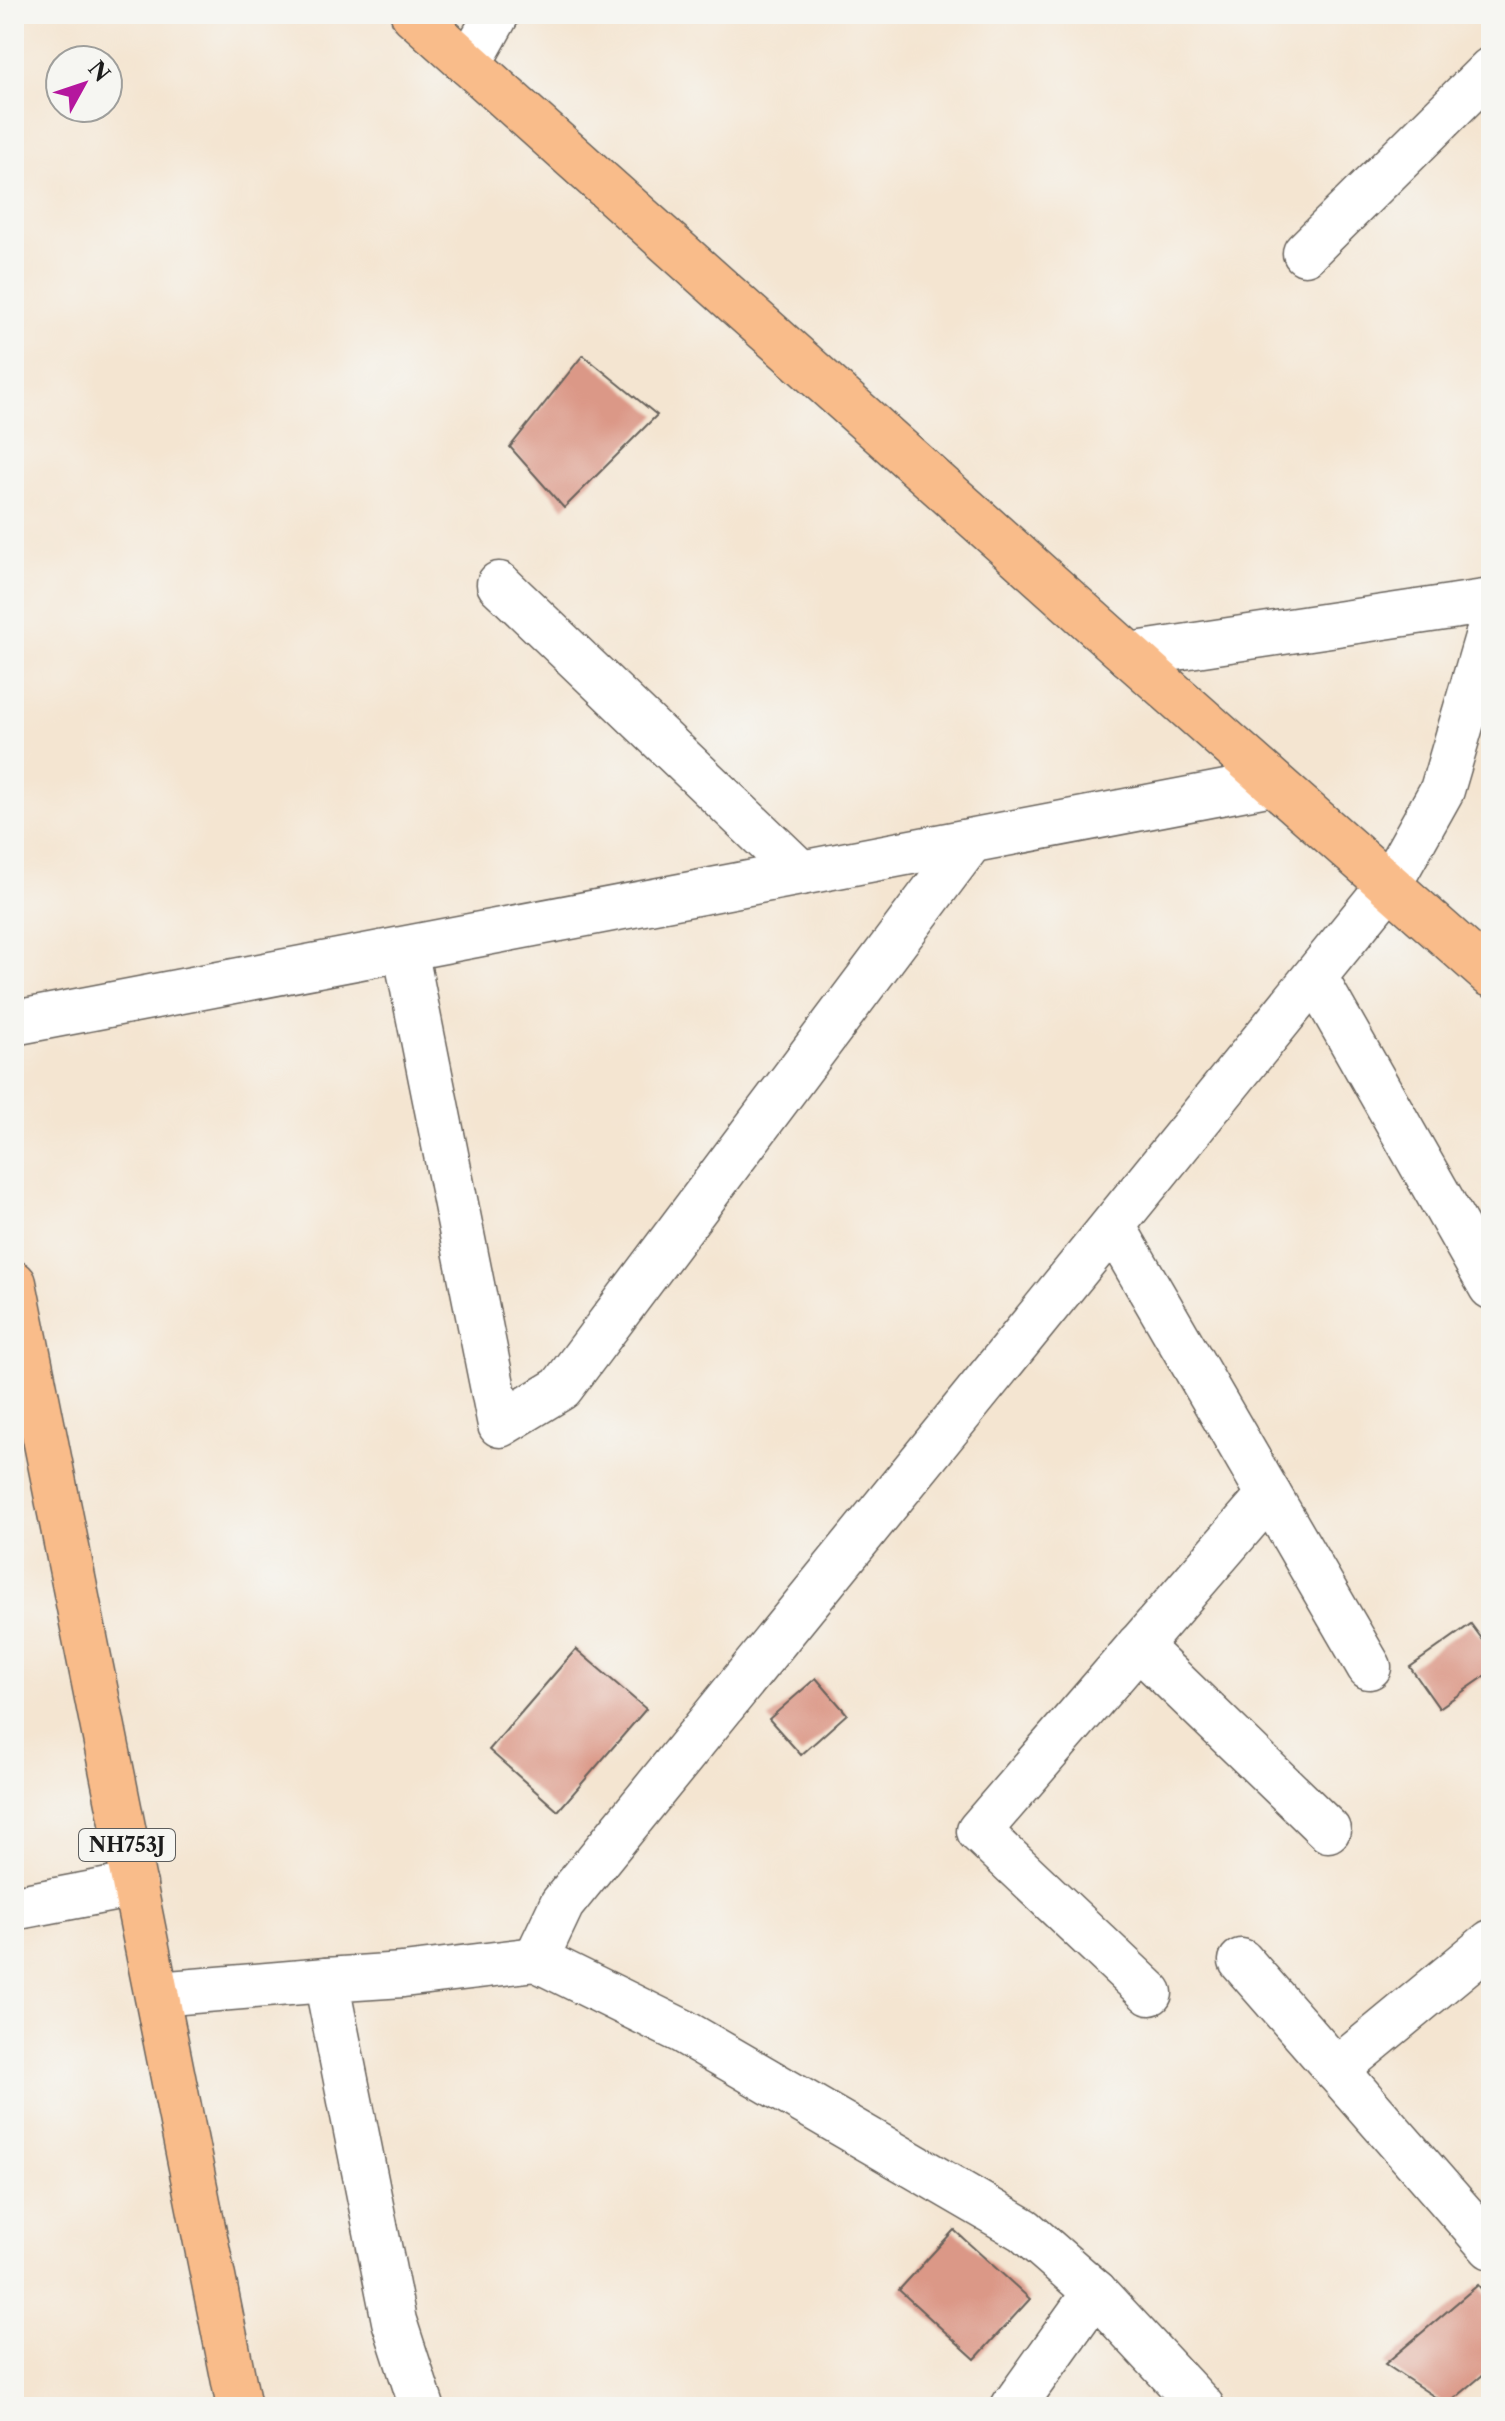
<svg xmlns="http://www.w3.org/2000/svg" width="1505" height="2421" viewBox="0 0 1505 2421" font-family="'Libre Caslon Text',serif">
  <style>
    .building { fill: #db9887 }
    .lines { fill: none; stroke-linecap: round; stroke-linejoin: round }
    .minor-casing { stroke: #68625b; stroke-width: 47 }
    .major-casing { stroke: #68625b; stroke-width: 47 }
    .highway-casing { stroke: #68625b; stroke-width: 47 }
    .minor { stroke: #fff; stroke-width: 44 }
    .major { stroke: #f9bc8a; stroke-width: 44 }
    .highway { stroke: #f9bc8a; stroke-width: 44 }
    .labels { text-anchor: middle; stroke-width: 7; stroke-linejoin: round; paint-order: stroke }
    .shield { fill: #f6f6f2; stroke: #5d5d5c; stroke-width: 2 }
    .shield-label { font-size: 20px; font-weight: bold; fill: #1c1c1c }
  </style>
  <rect width="100%" height="100%" fill="#f6f6f2"/>
  <filter id="ink" filterUnits="userSpaceOnUse"><feTurbulence type="fractalNoise" baseFrequency=".0125" numOctaves="2"/><feDisplacementMap in="SourceGraphic" scale="16" xChannelSelector="R" yChannelSelector="G"/><feConvolveMatrix kernelMatrix="1 2 1 2 8 2 1 2 1" color-interpolation-filters="sRGB"/></filter>
  <filter id="wash" filterUnits="userSpaceOnUse"><feTurbulence type="fractalNoise" baseFrequency=".006" numOctaves="4" result="noise"/><feDisplacementMap in="SourceGraphic" scale="32" xChannelSelector="R" yChannelSelector="G"/><feGaussianBlur stdDeviation="1.8" result="paint"/><feColorMatrix in="noise" values="0 0 0 0 0 0 0 0 0 0 0 0 0 0 0 0 0 1.4 0 .05"/><feComposite in="paint" operator="in"/></filter>
  <g filter="url(#wash)">
    <rect width="100%" height="100%" fill="#f4e5d1"/>
    <g id="blocks">
      <g class="building">
        <polygon points="583,355 657,415 564,508 510,447"/>
        <polygon points="1471,1624 1491,1651 1491,1672 1439,1708 1410,1667"/>
        <polygon points="576,1649 646,1709 558,1811 489,1750"/>
        <polygon points="816,1678 847,1714 801,1755 769,1719"/>
        <polygon points="954,2230 1030,2299 975,2359 899,2290"/>
        <polygon points="1478,2285 1491,2300 1491,2368 1447,2405 1385,2364"/>
      </g>
    </g>
  </g>
  <g filter="url(#ink)">
    <use href="#blocks" fill-opacity="0" stroke="#68625b" stroke-width="2"/>
    <g class="lines">
      <g class="minor-casing">
        <g id="minor">
          <polyline points="469,64 497,14"/>
          <polyline points="1305,253 1491,69"/>
          <polyline points="499,584 801,873"/>
          <polyline points="1129,655 1491,601"/>
          <polyline points="405,949 500,1425 561,1388 971,841"/>
          <polyline points="1315,977 1491,1287"/>
          <polyline points="14,1023 1273,783"/>
          <polyline points="1113,1226 1369,1667"/>
          <polyline points="1138,1646 1328,1830"/>
          <polyline points="14,1908 135,1885"/>
          <polyline points="536,1959 562,1904 1389,885 1442,790 1491,623"/>
          <polyline points="1241,1961 1491,2247"/>
          <polyline points="1150,1993 979,1831 1269,1495"/>
          <polyline points="157,1994 326,1980"/>
          <polyline points="1336,2070 1491,1942"/>
          <polyline points="422,2407 394,2321 326,1980 403,1975 536,1959 682,2031 1024,2230 1095,2292 1202,2407"/>
          <polyline points="1013,2407 1095,2292"/>
        </g>
      </g>
      <g class="major-casing">
        <polyline id="major" points="413,14 1129,655 1491,975"/>
      </g>
      <g class="highway-casing">
        <polyline id="highway" points="14,1283 239,2407"/>
      </g>
      <use href="#minor" class="minor"/>
      <use href="#major" class="major"/>
      <use href="#highway" class="highway"/>
    </g>
  </g>
  <g class="labels">
    <rect class="shield" x="79" y="1829" width="96" height="32" rx="6"/>
    <g class="shield-label">
      <text x="127" y="1852">NH753J</text>
    </g>
  </g>
  <rect width="1505" height="2421" fill="none" stroke="#f6f6f2" stroke-width="48"/>
  <g transform="translate(84 84) rotate(50)"><circle r="38" fill="#f6f6f2" stroke="#9f9f9c" stroke-width="2"/>
  <path d="M0-6L14 30L0 20L-14 30Z" fill="#b5179e"/>
  <text y="-12" font-size="22" font-weight="bold" text-anchor="middle" fill="#1c1c1c">N</text>
  </g>
</svg>
